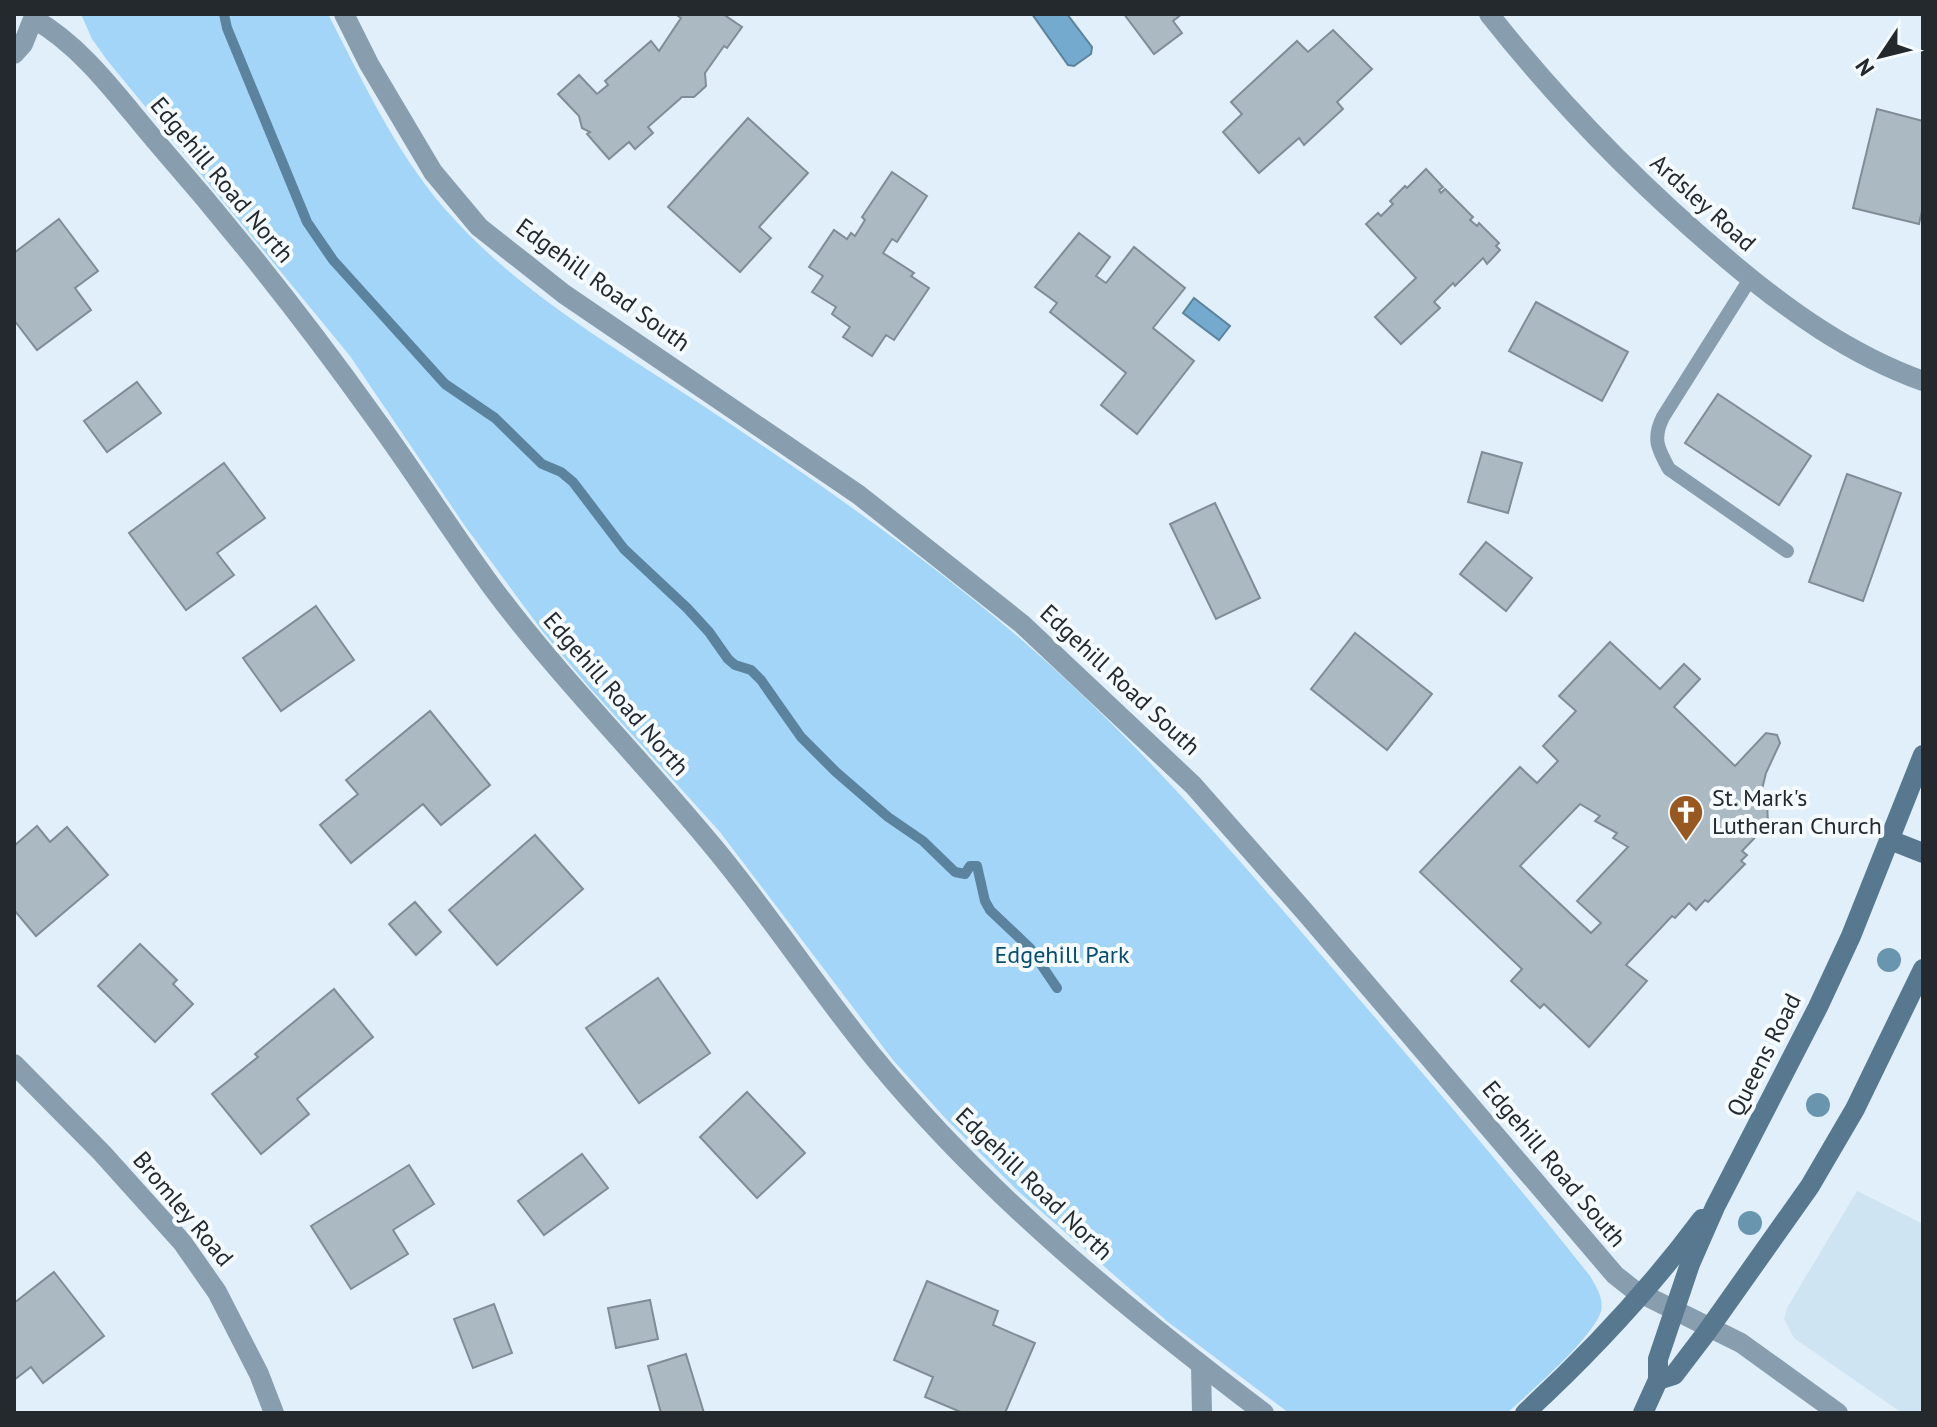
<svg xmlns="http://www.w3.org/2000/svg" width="1937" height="1427" viewBox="0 0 1937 1427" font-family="'PT Sans',sans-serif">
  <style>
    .built { fill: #cfe4f3 }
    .green { fill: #a2d5f7 }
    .water { fill: #74aacd; stroke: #5c839d; stroke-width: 2 }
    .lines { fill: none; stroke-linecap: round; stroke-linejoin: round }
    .stream { stroke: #5c839d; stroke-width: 10 }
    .building { fill: #abb9c3; stroke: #808d96; stroke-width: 2; fill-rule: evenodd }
    .lane { stroke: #889eae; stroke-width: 14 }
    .street { stroke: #889eae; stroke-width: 20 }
    .secondary { stroke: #57788f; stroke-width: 20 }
    .tree { fill: #6996ae }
    .labels { text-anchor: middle; stroke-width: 8; stroke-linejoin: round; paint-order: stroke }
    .street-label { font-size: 24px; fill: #24292d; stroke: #f5fbff }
    .poi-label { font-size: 24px; fill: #24292d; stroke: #f5fbff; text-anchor: start }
    .park-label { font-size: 24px; fill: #074d70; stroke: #f5fbff }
  </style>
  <rect width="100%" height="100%" fill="#e0eff9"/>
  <polygon class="built" points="1857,1191 1923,1224 1923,1413 1902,1413 1794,1338 1784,1319 1787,1308"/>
  <path class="green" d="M81 14H328C362 80 395 151 444 208 515 290 612 346 702 405 813 479 922 554 1023 641 1135 738 1232 851 1328 963 1417 1066 1505 1169 1590 1276 1596 1286 1604 1298 1601 1311 1594 1337 1529 1393 1507 1413H1289L1168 1322 1019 1192 947 1120 893 1060 720 832 589 687 543 632 465 526 350 356 107 60 92 39Z"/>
  <g class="water">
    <polygon points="1032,14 1067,14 1092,47 1091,54 1074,66 1068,65"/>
    <polygon points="1194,298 1230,326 1219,340 1183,313"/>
  </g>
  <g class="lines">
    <polyline class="stream" points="224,14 227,28 307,222 333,260 445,384 495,418 542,464 561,472 573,482 624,549 687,608 709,632 728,659 735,665 751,670 761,680 801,737 836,772 888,817 923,841 955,872 965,874 970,866 977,866 985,901 990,910 1030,948 1057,988"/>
  </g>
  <g class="building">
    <polygon points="675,14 723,14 742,27 727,48 724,46 705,73 706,86 694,97 682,97 648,127 653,133 635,149 629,142 609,159 587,134 590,132 582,128 579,116 558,94 579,75 597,94 608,85 605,81 651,41 659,51 681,18"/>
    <polygon points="1124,14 1182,14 1173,21 1182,33 1154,54"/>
    <polygon points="1333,30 1372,69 1337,102 1343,109 1304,145 1299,138 1259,173 1223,132 1242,114 1231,102 1297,41 1308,52"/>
    <polygon points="1877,109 1923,121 1923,206 1919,224 1853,208"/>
    <polygon points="748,118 808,173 759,227 771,238 740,272 668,207"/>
    <polygon points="1426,169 1443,187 1439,190 1441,193 1445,189 1473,217 1470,220 1477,226 1479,223 1499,243 1496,246 1500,250 1487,264 1483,258 1455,286 1453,283 1434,302 1440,308 1401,344 1375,317 1416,278 1366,224 1378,213 1381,216 1393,204 1390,201 1405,186 1407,188"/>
    <polygon points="892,172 927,196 897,242 892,239 883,253 914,273 911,276 929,288 894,340 886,335 872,356 843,337 850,327 832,314 836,307 812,292 823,276 809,267 834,230 847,239 851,233 855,236 865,220 862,217"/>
    <polygon points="59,219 98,271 75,288 91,310 37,350 14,320 14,253"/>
    <polygon points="1079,233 1110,257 1096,276 1106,283 1134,247 1185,288 1153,328 1194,361 1137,434 1101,405 1126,373 1050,312 1057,303 1035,287"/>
    <polygon points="1536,302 1628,352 1602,401 1509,351"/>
    <polygon points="137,382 161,413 107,452 84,421"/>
    <polygon points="1718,394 1811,456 1779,505 1685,443"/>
    <polygon points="1482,452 1522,463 1508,513 1468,502"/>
    <polygon points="224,463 265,518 217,553 234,575 186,610 129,533"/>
    <polygon points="1847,474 1901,493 1863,601 1809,582"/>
    <polygon points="1215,503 1260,598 1216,619 1170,524"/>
    <polygon points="1486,542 1532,578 1506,611 1460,574"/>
    <polygon points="316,606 354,660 281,711 243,658"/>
    <polygon points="1355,633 1432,694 1387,750 1311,689"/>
    <path d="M1610 642 1660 689 1684 664 1700 679 1674 707 1735 766 1766 733 1777 735 1780 743 1766 773 1760 797 1767 802 1768 824 1742 851 1747 855 1741 861 1745 864 1708 902 1705 900 1696 910 1689 903 1675 918 1672 916 1626 965 1647 981 1589 1047 1544 1004 1540 1008 1511 981 1522 969 1420 872 1520 767 1537 783 1558 761 1543 746 1576 711 1559 696ZM1580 804 1600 816 1595 821 1617 833 1613 838 1628 847 1577 901 1601 923 1591 933 1520 866Z"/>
    <polygon points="430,711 490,785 441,825 423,804 351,863 320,825 358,794 346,780"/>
    <polygon points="37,826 50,842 67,827 108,875 36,936 14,910 14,846"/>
    <polygon points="535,835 583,889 497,965 449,910"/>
    <polygon points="415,902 441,932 416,955 389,924"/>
    <polygon points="140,944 177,980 173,984 193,1004 155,1042 98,986"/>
    <polygon points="658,978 710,1053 639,1103 586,1028"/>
    <polygon points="334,989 373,1037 297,1099 309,1114 261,1154 212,1094 258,1057 255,1054"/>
    <polygon points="747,1092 805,1153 757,1198 700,1137"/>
    <polygon points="582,1154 608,1188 544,1235 518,1201"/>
    <polygon points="409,1165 434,1204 393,1230 408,1254 351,1289 311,1226"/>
    <polygon points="54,1272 104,1336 43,1383 31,1367 14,1380 14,1303"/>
    <polygon points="927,1281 998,1311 993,1325 1035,1343 1005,1413 963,1413 925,1397 933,1377 894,1360"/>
    <polygon points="650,1300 658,1339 616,1348 608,1308"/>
    <polygon points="494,1304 512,1353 473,1368 454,1319"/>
    <polygon points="686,1354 704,1413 661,1413 648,1366"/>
  </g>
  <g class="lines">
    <path class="lane" d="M1750 279 1663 417C1652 439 1658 449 1669 469L1787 551"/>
    <g class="street">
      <polyline points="344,14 369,64 433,172 479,227 564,294 859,495 1022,624 1193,785 1305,912 1615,1275 1634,1290 1741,1343 1838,1413"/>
      <path d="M1489 14C1560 104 1639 185 1727 259 1786 309 1850 355 1923 381"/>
      <path d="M34 19C85 48 121 101 159 145 235 232 307 323 374 417 415 473 451 531 492 587 559 677 639 757 711 844 769 913 818 990 876 1060 988 1196 1124 1307 1264 1413"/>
      <polyline points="14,54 23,44 35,14"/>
      <polyline points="14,1064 102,1153 182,1242 217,1292 259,1374 274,1413"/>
      <polyline points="1201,1365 1202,1413"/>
    </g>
    <g class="secondary">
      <polyline points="1890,840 1923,853"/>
      <polyline points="1658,1380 1674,1375 1706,1333 1810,1186 1855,1109 1923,969"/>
      <path d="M1525 1413C1589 1354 1650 1289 1702 1219"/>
      <polyline points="1643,1413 1658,1380 1658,1359 1690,1264 1715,1207 1818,1007 1851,936 1923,755"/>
    </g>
  </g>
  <g class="tree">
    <circle cx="1889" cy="960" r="12"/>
    <circle cx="1818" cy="1105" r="12"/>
    <circle cx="1750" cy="1223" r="12"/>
  </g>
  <defs>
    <g id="church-pin" transform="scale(1.8)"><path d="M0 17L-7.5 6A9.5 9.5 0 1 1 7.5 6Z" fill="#985921" stroke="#f5fbff"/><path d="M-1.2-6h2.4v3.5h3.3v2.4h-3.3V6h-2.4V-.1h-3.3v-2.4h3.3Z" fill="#fff"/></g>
  </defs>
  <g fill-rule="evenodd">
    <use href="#church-pin" x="1686" y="812"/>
  </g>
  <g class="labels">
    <g class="street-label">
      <text transform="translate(222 180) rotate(50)" y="8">Edgehill Road North</text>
      <text transform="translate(1703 203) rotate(42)" y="8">Ardsley Road</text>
      <text transform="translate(603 285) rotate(36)" y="8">Edgehill Road South</text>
      <text transform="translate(1120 680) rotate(43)" y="8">Edgehill Road South</text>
      <text transform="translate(616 694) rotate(49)" y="8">Edgehill Road North</text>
      <text transform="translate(1764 1055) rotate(-63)" y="8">Queens Road</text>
      <text transform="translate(1554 1164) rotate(50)" y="8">Edgehill Road South</text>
      <text transform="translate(1034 1184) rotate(44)" y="8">Edgehill Road North</text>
      <text transform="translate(183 1209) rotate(50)" y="8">Bromley Road</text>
    </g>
    <g class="poi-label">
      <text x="1712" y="806">St. Mark's<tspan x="1712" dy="28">Lutheran Church</tspan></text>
    </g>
    <g class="park-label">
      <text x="1062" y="963">Edgehill Park</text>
    </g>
  </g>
  <rect width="1937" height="1427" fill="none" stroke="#24292d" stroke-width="32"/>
  <g transform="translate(1881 56) rotate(235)" stroke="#f5fbff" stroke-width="6" paint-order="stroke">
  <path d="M0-6L14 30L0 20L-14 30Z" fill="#24292d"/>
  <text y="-12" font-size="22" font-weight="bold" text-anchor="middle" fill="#24292d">N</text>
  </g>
</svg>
